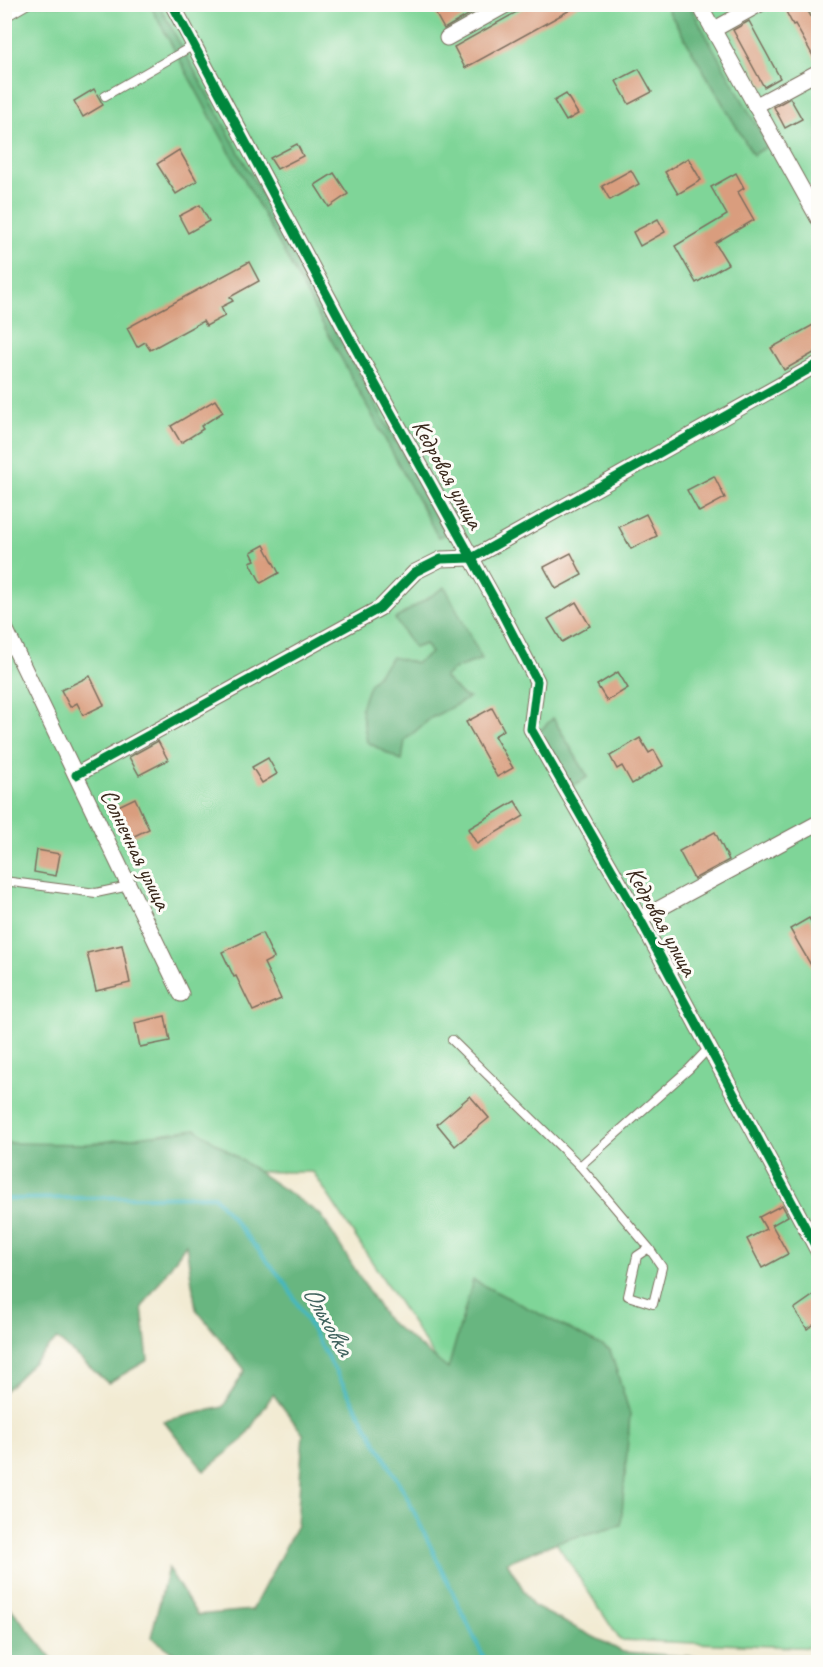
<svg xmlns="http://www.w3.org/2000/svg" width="823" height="1667" viewBox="0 0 823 1667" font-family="Caveat,sans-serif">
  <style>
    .green { fill: #7fd598; stroke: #5d805b; stroke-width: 1.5 }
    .forest { fill: #67b680; stroke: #51704f; stroke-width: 1.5 }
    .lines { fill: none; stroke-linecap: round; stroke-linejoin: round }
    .stream { stroke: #47b7be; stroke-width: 4 }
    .building { fill: #d99d7e }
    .lane-casing { stroke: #7b6e5d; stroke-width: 10 }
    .street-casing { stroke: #7b6e5d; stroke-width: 17 }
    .lane { stroke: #fff; stroke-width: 8 }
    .street { stroke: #fff; stroke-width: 15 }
    .cycleway-casing { stroke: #fdfcf7; stroke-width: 13 }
    .cycleway { stroke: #00873e; stroke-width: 9 }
    .labels { text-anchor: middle; stroke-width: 6; stroke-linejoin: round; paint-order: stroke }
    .street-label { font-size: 24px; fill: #3b2a1e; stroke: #fdfcf7 }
    .water-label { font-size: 26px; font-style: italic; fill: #40625e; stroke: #fdfcf7 }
  </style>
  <rect width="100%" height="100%" fill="#fdfcf7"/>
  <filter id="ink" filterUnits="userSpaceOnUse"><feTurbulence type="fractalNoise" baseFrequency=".0167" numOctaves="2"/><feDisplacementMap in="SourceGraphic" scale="12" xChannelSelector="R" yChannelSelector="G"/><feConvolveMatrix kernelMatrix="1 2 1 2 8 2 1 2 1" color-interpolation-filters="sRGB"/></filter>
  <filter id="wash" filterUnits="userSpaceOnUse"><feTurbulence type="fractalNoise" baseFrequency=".008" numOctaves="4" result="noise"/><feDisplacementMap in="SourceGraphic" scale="24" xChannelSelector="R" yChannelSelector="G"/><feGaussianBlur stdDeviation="1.35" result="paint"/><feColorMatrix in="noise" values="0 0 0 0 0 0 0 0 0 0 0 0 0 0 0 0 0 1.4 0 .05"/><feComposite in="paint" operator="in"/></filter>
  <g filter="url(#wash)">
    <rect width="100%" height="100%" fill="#f2ebd3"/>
    <polygon class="green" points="5,5 818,5 818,1648 620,1640 313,1172 5,1170"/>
    <g class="forest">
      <polygon points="150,5 159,5 446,534 438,537"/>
      <polygon points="665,5 689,5 768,146 753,155"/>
      <polygon points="445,587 482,659 454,669 444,677 463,696 469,698 431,718 405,740 402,761 367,742 361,708 369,685 392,657 416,663 431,653 425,644 414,648 395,619"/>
      <polygon points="553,718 588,777 569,788 538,733"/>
      <polygon points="196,1129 321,1215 386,1319 448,1369 473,1280 610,1350 630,1414 621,1525 560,1541 507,1562 533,1606 623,1652 771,1662 187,1662 151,1637 168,1568 197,1615 252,1610 297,1525 303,1434 273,1394 243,1440 204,1471 164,1421 223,1407 245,1370 196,1309 186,1244 142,1307 148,1360 108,1383 57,1339 5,1391 5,1143 88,1144"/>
      <polygon points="4,1601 5,1601 55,1662 5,1662"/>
    </g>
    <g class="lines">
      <polyline class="stream" points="4,1199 214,1196 286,1284 406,1495 486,1662"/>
    </g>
    <g id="blocks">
      <g class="building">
        <polygon points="440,4 487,4 444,29 433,9"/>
        <polygon points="531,4 581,4 465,68 454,47"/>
        <polygon points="782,4 804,4 819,31 819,62 817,63 795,24 793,25"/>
        <polygon points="749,21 780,78 764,87 733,30"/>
        <polygon points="639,69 652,92 629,104 616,81"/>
        <polygon points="94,89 103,105 83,117 74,101"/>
        <polygon points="566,94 578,114 566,121 554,101"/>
        <polygon points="790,98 802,119 785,128 774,107"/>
        <polygon points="297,144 303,156 277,169 270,158"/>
        <polygon points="179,150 197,181 176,194 157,164"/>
        <polygon points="688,158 701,180 678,194 665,172"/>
        <polygon points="631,170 639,184 610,200 602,186"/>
        <polygon points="334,173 348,194 329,207 315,185"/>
        <polygon points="736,173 744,188 738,192 754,220 715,243 728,264 696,283 675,246 727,215 711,187"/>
        <polygon points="200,205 209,221 188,233 179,216"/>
        <polygon points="658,219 665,232 640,246 633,232"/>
        <polygon points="249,262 259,281 230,297 233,301 221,307 225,316 206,326 203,321 150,350 145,342 137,347 127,328"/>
        <polygon points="815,324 819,330 819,350 784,370 771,348"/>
        <polygon points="215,400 223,412 201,426 203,429 181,443 171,426"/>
        <polygon points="714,476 725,498 699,512 687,490"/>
        <polygon points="646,514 657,536 631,549 619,527"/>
        <polygon points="264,545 279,573 261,583 250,562 255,560 251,552"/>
        <polygon points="571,553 582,575 556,589 544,567"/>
        <polygon points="576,602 590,626 562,642 548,619"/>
        <polygon points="618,672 628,688 607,701 597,685"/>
        <polygon points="90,676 104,705 83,715 77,703 70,707 61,690"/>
        <polygon points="492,708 504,730 494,736 513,768 497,777 466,722"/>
        <polygon points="640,738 649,753 654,750 663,766 632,784 622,766 617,769 610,756"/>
        <polygon points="158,741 168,760 139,775 129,757"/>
        <polygon points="268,758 277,774 262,783 252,767"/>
        <polygon points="135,798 149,829 126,840 112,809"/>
        <polygon points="515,801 524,816 477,844 468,829"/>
        <polygon points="715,832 729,860 694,879 679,851"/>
        <polygon points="37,850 60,854 56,876 34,872"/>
        <polygon points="809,918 819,935 819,979 790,929"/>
        <polygon points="262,933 274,958 264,963 281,999 253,1011 236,976 234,977 222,952"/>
        <polygon points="122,945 130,983 96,991 87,953"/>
        <polygon points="165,1016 170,1041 140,1047 135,1023"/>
        <polygon points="470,1096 489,1118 455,1146 437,1124"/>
        <polygon points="782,1205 788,1216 772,1225 788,1254 762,1268 747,1239 766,1229 759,1217"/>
        <polygon points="814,1295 819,1302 819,1321 807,1329 794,1309"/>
      </g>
    </g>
  </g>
  <g filter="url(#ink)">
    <use href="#blocks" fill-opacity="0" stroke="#7b6e5d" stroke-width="1.5"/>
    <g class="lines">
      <g class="lane-casing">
        <g id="lane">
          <polyline points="4,18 28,4"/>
          <polyline points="105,96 194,45"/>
          <polyline points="4,881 96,893 129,886"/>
          <polyline points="452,1040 580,1166 689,1069 709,1048"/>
          <polyline points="580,1166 649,1248 662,1267 653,1304 628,1296 637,1256 649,1248"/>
        </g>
      </g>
      <g class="street-casing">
        <g id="street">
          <polyline points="172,4 353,344 497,604 537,681 531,729 640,919 818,1251"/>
          <polyline points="699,4 818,218"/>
          <polyline points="713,30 760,4"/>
          <polyline points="447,38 508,4"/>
          <polyline points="755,106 818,72"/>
          <polyline points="4,626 181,994"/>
          <polyline points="76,775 380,608 415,572 441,559 472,558 818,364"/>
          <polyline points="640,919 818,823"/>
        </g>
      </g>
      <use href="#lane" class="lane"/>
      <use href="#street" class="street"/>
      <g class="cycleway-casing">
        <g id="cycleway">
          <polyline points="172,4 353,344 497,604 537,681 531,729 640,919 818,1251"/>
          <polyline points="76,775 380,608 415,572 441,559 472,558 818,364"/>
        </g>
      </g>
      <use href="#cycleway" class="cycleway"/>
    </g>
  </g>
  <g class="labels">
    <g class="street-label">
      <text transform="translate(448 474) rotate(61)" y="8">Кедровая улица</text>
      <text transform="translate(136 849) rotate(64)" y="8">Солнечная улица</text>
      <text transform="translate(662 921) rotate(61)" y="8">Кедровая улица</text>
    </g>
    <g class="water-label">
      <text transform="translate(329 1320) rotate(60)" y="9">Ольховка</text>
    </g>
  </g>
  <rect width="823" height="1667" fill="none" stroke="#fdfcf7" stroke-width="24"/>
</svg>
